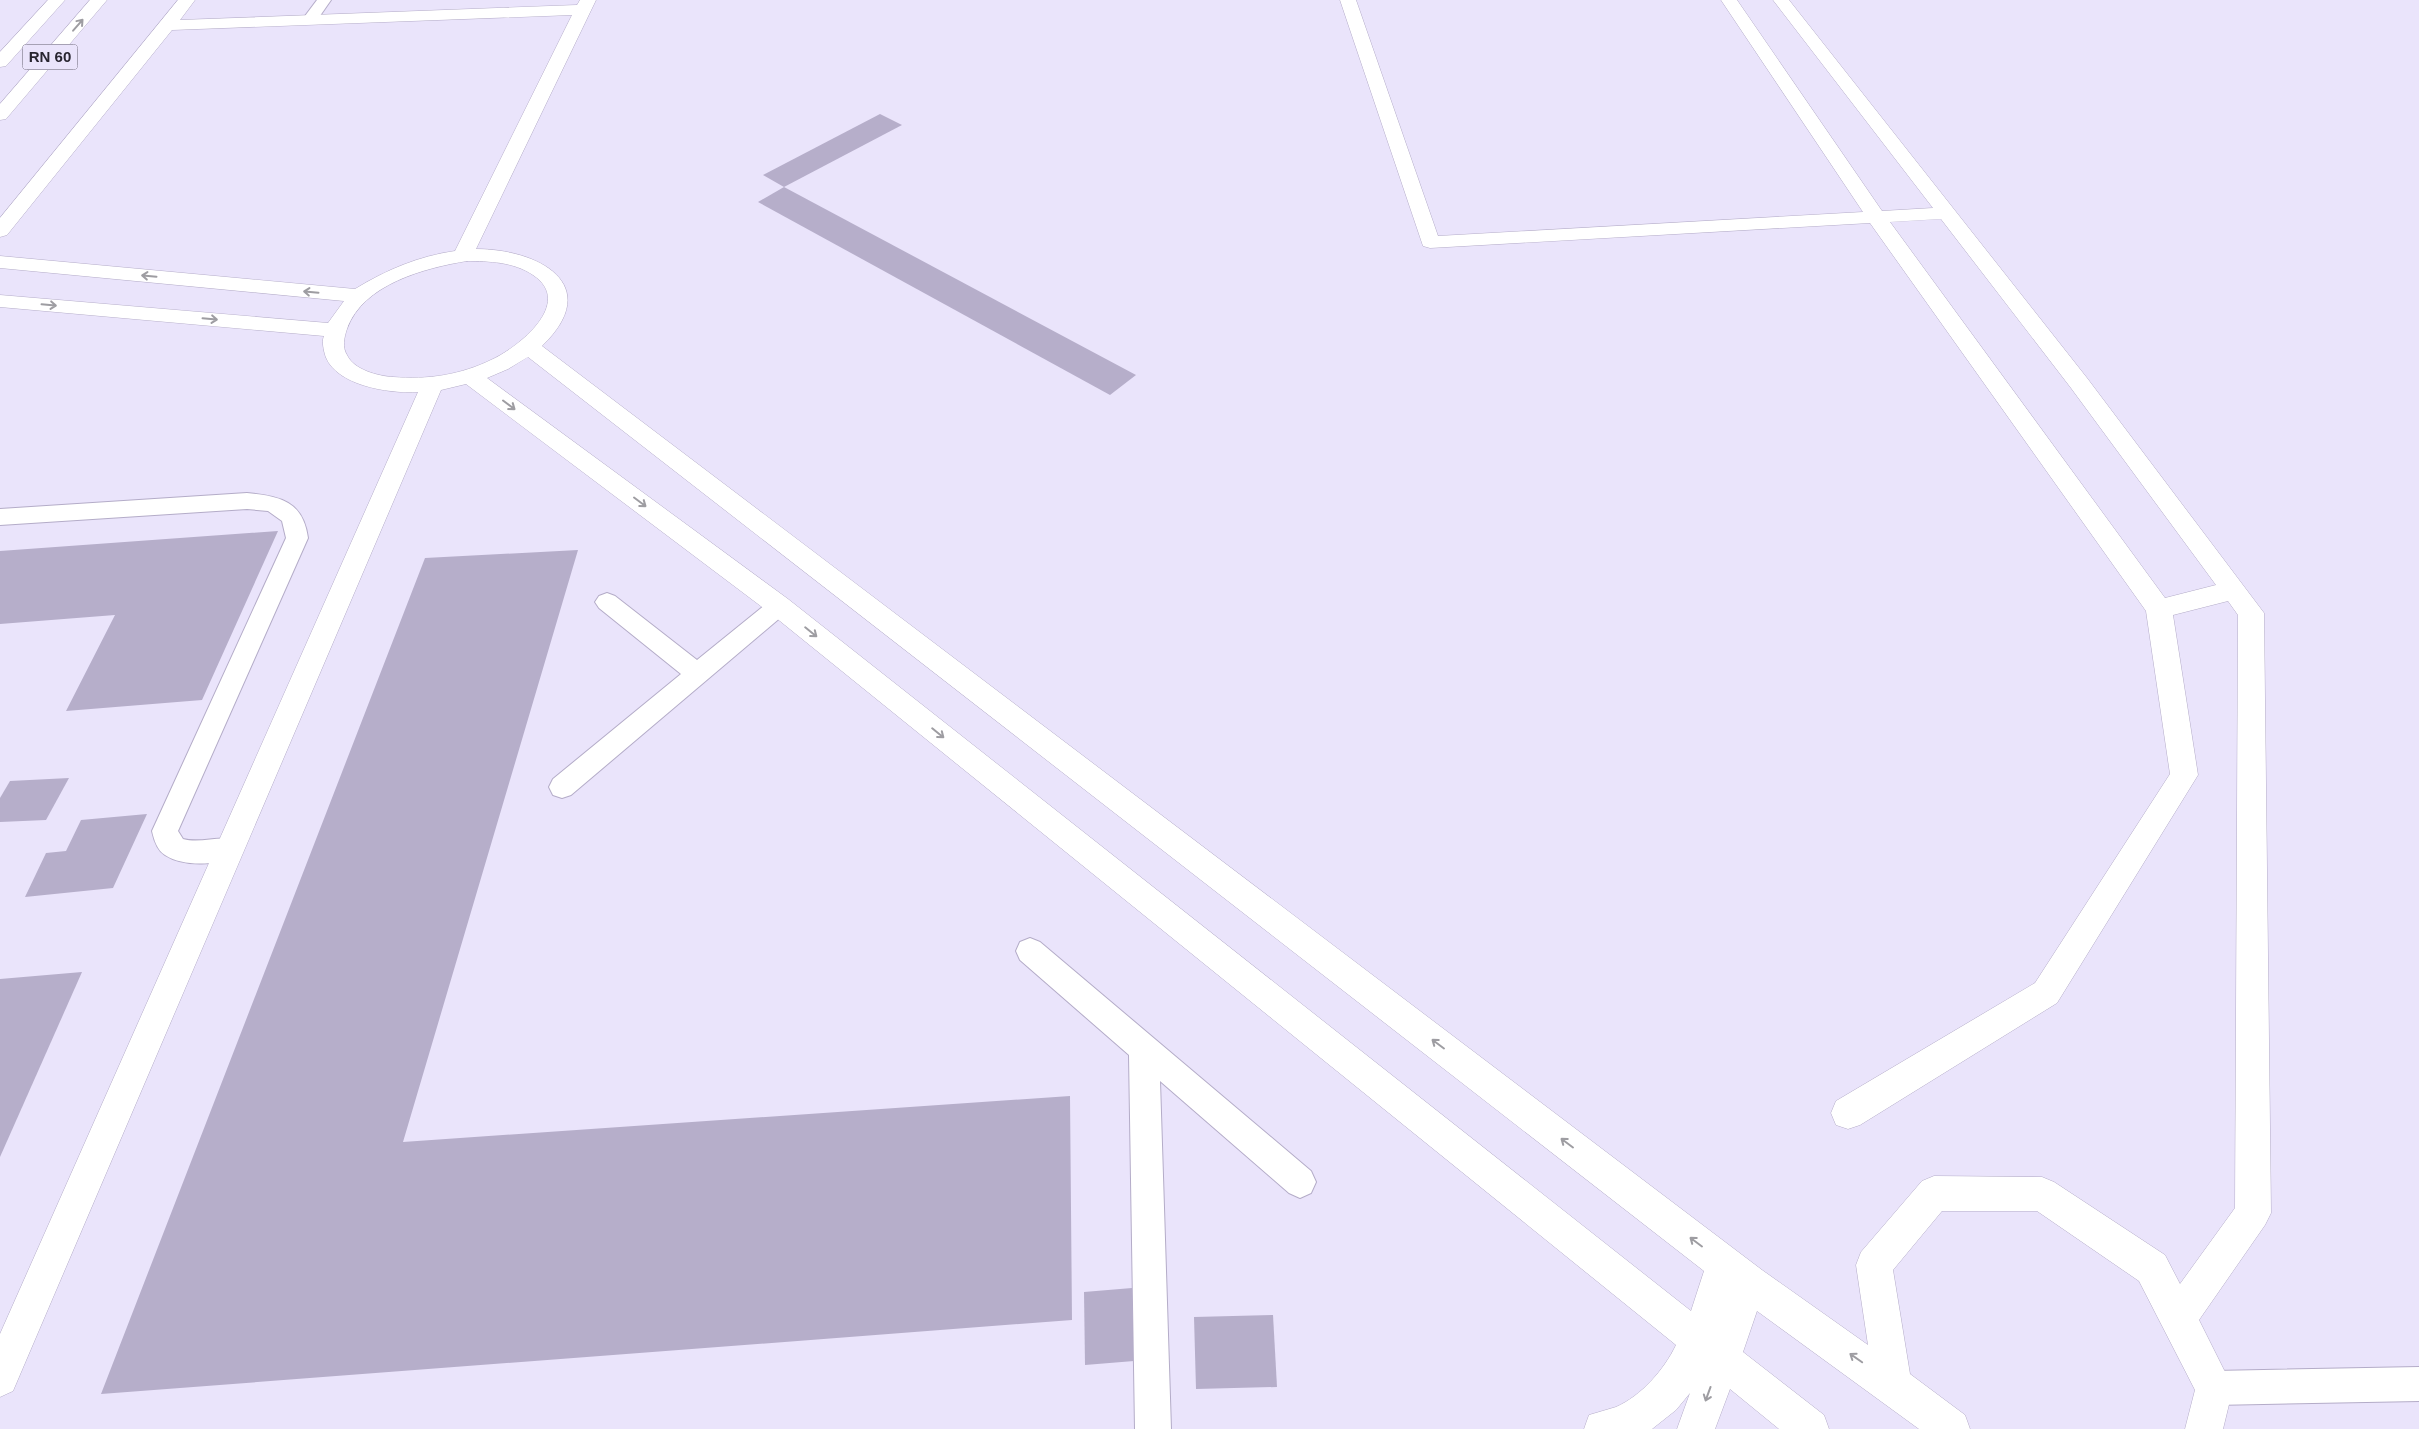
<svg xmlns="http://www.w3.org/2000/svg" width="2419" height="1429" viewBox="0 0 2419 1429" font-family="Arial,sans-serif">
  <style>
    .building { fill: #b6aeca }
    .lines { fill: none; stroke-linecap: round; stroke-linejoin: round }
    .lane-casing { stroke: #b4acc8; stroke-width: 2 }
    .street-casing { stroke: #b4acc8; stroke-width: 1 }
    .highway-casing { stroke: #b4acc8; stroke-width: 1 }
    .lane { fill: #fff; fill-rule: evenodd }
    .street { fill: #fff; fill-rule: evenodd }
    .highway { fill: #fff; fill-rule: evenodd }
    .oneway { stroke: #9e9da2 }
    .labels { text-anchor: middle; stroke-width: 4; stroke-linejoin: round; paint-order: stroke }
    .shield { fill: #eae4fb; stroke: #625e6d; stroke-width: 1 }
    .shield-label { font-size: 15px; font-weight: bold; fill: #282530 }
  </style>
  <rect width="100%" height="100%" fill="#eae4fb"/>
  <g class="building">
    <polygon points="880,114 902,125 784,187 763,175"/>
    <polygon points="784,187 1136,375 1110,395 758,202"/>
    <polygon points="278,531 202,700 66,711 115,615 0,624 0,551"/>
    <polygon points="578,550 403,1142 1070,1096 1072,1320 101,1394 425,558"/>
    <polygon points="69,778 46,820 0,822 0,798 10,781"/>
    <polygon points="147,814 113,888 25,897 46,853 66,851 81,820"/>
    <polygon points="82,972 0,1157 0,979"/>
    <polygon points="1132,1288 1134,1361 1085,1365 1084,1292"/>
    <polygon points="1273,1315 1277,1387 1196,1389 1194,1317"/>
  </g>
  <g class="lines">
    <g class="lane-casing">
      <g id="lane">
        <polygon points="317,0 331,0 315,23 305,23 302,20"/>
        <path d="M247 493C280 496 303 501 308 538L178 831 183 839C202 844 221 834 240 841L243 849 240 857C218 864 185 868 165 855 157 850 154 840 152 831L286 538 282 521 268 511 247 509 0 525V509Z"/>
        <polygon points="607,593 615,596 697,660 771,600 779,597 787,600 791,606 787,612 571,795 562,798 553,795 549,787 553,779 681,674 599,608 595,602 599,596"/>
        <polygon points="1030,938 1040,942 1311,1171 1316,1182 1311,1193 1300,1198 1289,1193 1160,1081 1171,1429 1135,1429 1129,1055 1020,960 1016,951 1020,942"/>
        <polygon points="2419,1367 2419,1401 2214,1405 2202,1400 2197,1388 2202,1376 2214,1371"/>
      </g>
    </g>
    <g class="street-casing">
      <path id="street" d="M178 0H195L180 20 577 5 580 0H596L476 249C537 249 606 284 542 346L1762 1270 1868 1345 1856 1265 1861 1252 1922 1181 1934 1176 2042 1177 2054 1182 2165 1255 2180 1284 2235 1208 2238 615 2228 601 2173 615 2198 775 2057 1003 1860 1125 1848 1129 1836 1125 1831 1113 1836 1101 2035 983 2170 774 2146 611 1870 223 1430 248 1423 246 1340 0H1356L1438 236 1863 212 1721 0H1737L1882 211 1933 208 1773 0H1789L2087 378 2264 613 2271 1213 2265 1225 2199 1320 2233 1388 2223 1429H2185L2195 1390 2139 1281 2037 1211H1942L1893 1270 1910 1374 1965 1415 1970 1429H1919L1757 1311 1743 1352 1824 1415 1829 1429H1779L1730 1389 1715 1429H1677L1690 1393 1676 1410 1652 1429H1584L1589 1415C1598 1412 1607 1410 1616 1407 1641 1396 1664 1370 1676 1345L770 613 466 384 441 390 13 1391 0 1397V1334L418 392C389 394 330 385 324 351 323 345 322 341 324 336L0 307V295L328 323 344 301 0 268V256L355 289C386 270 419 256 455 251L572 15 172 30 7 235 0 237V218ZM1941 219 2071 388 2216 585 2165 598 1890 222ZM467 261C489 261 514 262 533 275 575 303 518 347 493 359 461 375 427 380 393 377 378 376 354 370 347 355 342 347 344 338 347 329 363 284 425 268 467 261ZM528 357 1704 1271 1691 1311 788 599 487 378 508 369Z"/>
    </g>
    <g class="highway-casing">
      <g id="highway">
        <polygon points="48,0 65,0 6,66 0,67 0,52"/>
        <polygon points="90,0 107,0 6,119 0,120 0,104"/>
      </g>
    </g>
    <use href="#lane" class="lane"/>
    <use href="#street" class="street"/>
    <use href="#highway" class="highway"/>
  </g>
  <defs><path id="oneway-shaft" d="M-6 0H5M1.5-3L5.5 0L1.5 3" fill="none" stroke-width="1.6" stroke-linecap="round" stroke-linejoin="round" transform="scale(1.25)"/></defs>
  <g class="oneway">
    <use href="#oneway-shaft" transform="translate(78 25) rotate(-49)"/>
    <use href="#oneway-shaft" transform="translate(149 276) rotate(-175)"/>
    <use href="#oneway-shaft" transform="translate(311 292) rotate(-175)"/>
    <use href="#oneway-shaft" transform="translate(49 305) rotate(5)"/>
    <use href="#oneway-shaft" transform="translate(210 319) rotate(5)"/>
    <use href="#oneway-shaft" transform="translate(509 405) rotate(37)"/>
    <use href="#oneway-shaft" transform="translate(640 502) rotate(37)"/>
    <use href="#oneway-shaft" transform="translate(811 632) rotate(39)"/>
    <use href="#oneway-shaft" transform="translate(938 733) rotate(39)"/>
    <use href="#oneway-shaft" transform="translate(1438 1044) rotate(-143)"/>
    <use href="#oneway-shaft" transform="translate(1567 1143) rotate(-143)"/>
    <use href="#oneway-shaft" transform="translate(1696 1242) rotate(-143)"/>
    <use href="#oneway-shaft" transform="translate(1856 1358) rotate(-145)"/>
    <use href="#oneway-shaft" transform="translate(1708 1394) rotate(110)"/>
  </g>
  <g class="labels">
    <rect class="shield" x="22.5" y="44.5" width="55" height="25" rx="4"/>
    <g class="shield-label">
      <text x="50" y="62">RN 60</text>
    </g>
  </g>
</svg>
